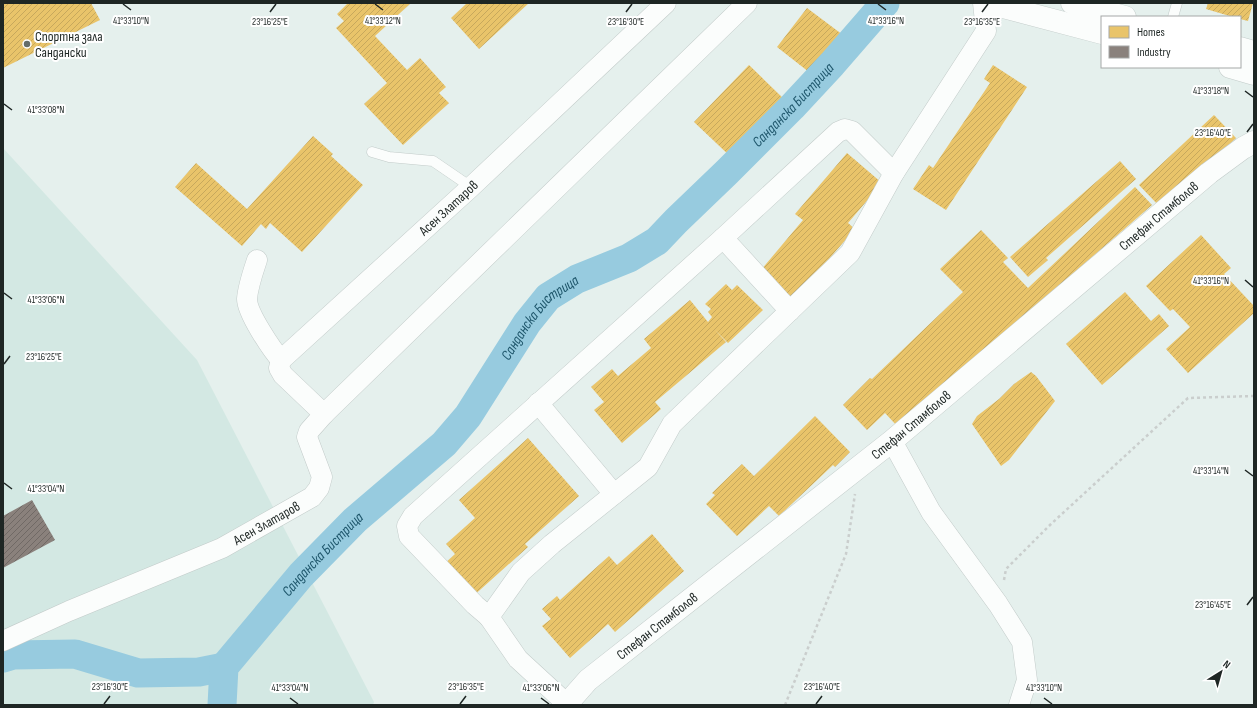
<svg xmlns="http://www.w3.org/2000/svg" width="1257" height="708" viewBox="0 0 1257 708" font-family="'Sofia Sans Condensed',sans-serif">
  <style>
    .built { fill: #d3e8e3 }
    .homes { fill: url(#homes-hatch) }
    .industry { fill: url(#industry-hatch) }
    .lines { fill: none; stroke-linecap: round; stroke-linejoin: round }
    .river { stroke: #97cbdf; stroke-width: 29 }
    .lane-casing { stroke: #c2cbc9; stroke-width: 11 }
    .street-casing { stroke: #c2cbc9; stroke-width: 21 }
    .secondary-casing { stroke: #c2cbc9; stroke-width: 23 }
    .path { stroke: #cacecd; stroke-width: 2.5; stroke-dasharray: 3 3; stroke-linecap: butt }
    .lane { stroke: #fbfdfc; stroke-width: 10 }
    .street { stroke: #fbfdfc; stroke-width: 20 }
    .secondary { stroke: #fbfdfc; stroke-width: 22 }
    .ticks { fill: none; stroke: #1e2624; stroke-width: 1.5 }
    .poi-dot { fill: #646d6a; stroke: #fff; stroke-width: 1.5 }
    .labels { text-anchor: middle; stroke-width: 4; stroke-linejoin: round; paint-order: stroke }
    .poi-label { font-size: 14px; fill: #1e2624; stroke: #fff; text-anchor: start }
    .street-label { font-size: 14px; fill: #1e2624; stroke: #fff }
    .water-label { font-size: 15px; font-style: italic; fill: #1e566b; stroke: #fff }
    .ticks-label { font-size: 10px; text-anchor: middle; fill: #1e2624; stroke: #fff; stroke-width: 4; stroke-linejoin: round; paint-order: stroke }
  </style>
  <defs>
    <pattern id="homes-hatch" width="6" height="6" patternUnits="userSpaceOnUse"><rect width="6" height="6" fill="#e9c46a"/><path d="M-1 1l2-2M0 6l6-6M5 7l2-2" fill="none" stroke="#c7a85c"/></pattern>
    <pattern id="industry-hatch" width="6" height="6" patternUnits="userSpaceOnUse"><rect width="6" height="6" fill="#8a817c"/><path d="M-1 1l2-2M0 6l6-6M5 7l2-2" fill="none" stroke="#706965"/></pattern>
  </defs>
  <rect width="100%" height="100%" fill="#e5f0ed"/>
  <polygon class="built" points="3,148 197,360 374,702 373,705 3,705"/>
  <g class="homes">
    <polygon points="3,3 91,3 100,20 3,68"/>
    <polygon points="348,3 411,3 375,36 407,70 420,58 446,87 439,93 449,103 403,145 364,104 387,83 336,28 344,21 337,14"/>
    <polygon points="467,3 529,3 479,49 451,18"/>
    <polygon points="1208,3 1253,3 1248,21 1240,19 1240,17 1233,17 1206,9"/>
    <polygon points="807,8 847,38 827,64 824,62 814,76 777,47"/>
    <polygon points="749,65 787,102 733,159 694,122"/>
    <polygon points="993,65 1027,87 946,210 913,189 929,165 933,168 990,83 984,79"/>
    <polygon points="1214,115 1236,138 1161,208 1139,185"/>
    <polygon points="313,136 333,154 331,156 363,185 302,252 270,223 266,229 261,224 242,246 175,187 196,163 247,209"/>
    <polygon points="847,153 882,183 848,223 855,229 794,299 761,270 803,220 795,214"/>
    <polygon points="1120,161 1136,179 1046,258 1048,260 1028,277 1010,257"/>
    <polygon points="1135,187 1152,205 897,426 885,413 867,430 843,405 870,378 872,379 963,292 940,269 981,230 1008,258 1003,262 1028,288"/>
    <polygon points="1201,235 1231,268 1224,274 1254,306 1254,313 1188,373 1166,349 1190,327 1173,309 1170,311 1146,286"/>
    <polygon points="726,284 732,290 737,285 763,310 728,343 715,330 726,342 655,402 661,409 622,443 594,410 604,402 591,387 612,369 618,376 651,348 644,339 690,300 708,322 712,317 708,312 711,309 705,304"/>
    <polygon points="1125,292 1151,321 1159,314 1169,326 1102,385 1066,344"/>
    <polygon points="1031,372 1036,376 1055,401 1009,460 1001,466 972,424 977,416 999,399 1014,384"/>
    <polygon points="815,416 850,452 835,467 833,465 779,516 769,506 737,536 706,504 715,495 712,493 742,464 754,476"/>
    <polygon points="528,438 579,496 525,544 528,547 471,598 442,566 455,554 446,544 475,518 459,500"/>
    <polygon points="652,534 684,571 615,632 608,624 570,658 542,626 551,619 542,609 557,596 560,600 609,556 617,565"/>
  </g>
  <polygon class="industry" points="32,500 55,540 3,568 3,516"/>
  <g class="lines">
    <g class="river">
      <polyline points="3,658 13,655 75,654 138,673 199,672 224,667"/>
      <path id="s1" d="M222 705 224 667 301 575 355 520 444 444 468 416 527 323 548 297 577 279 629 258 657 241 676 221 727 172 792 107 832 64 885 3"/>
    </g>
    <g class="lane-casing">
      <g id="lane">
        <polyline points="1173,17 1177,3"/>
        <polyline points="372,152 389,157 433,161 471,187"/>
      </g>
    </g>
    <g class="street-casing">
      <g id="street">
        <polyline points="723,238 790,311"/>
        <path d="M257 260C253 272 248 286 247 299 247 313 272 350 281 360"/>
        <polyline points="538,403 614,494"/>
        <polyline points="324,414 747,3"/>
        <polyline points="892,441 931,512 998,604 1022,642 1027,680 1019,705"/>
        <polyline points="489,617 475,605 409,536 407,526 413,516 723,238 838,132 845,129 852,131 894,173"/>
        <path id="s2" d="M3 641 69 611 222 548 312 497 319 488 322 477 307 437 309 431 324 414 283 375 279 368 281 360 471 187 666 3"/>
        <polyline points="567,704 518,659 489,617 521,572 552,544 648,467 672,424 850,253 894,173 986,31 983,3"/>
      </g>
    </g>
    <g class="secondary-casing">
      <g id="secondary">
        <polyline points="988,3 1102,33"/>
        <polyline points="1072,3 1125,17"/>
        <polyline points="1240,48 1254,52"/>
        <polyline points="1230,67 1254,74"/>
        <path id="s3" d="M566 705 588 680 892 441 1209 173 1243 148 1254 142"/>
      </g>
    </g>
    <g class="path">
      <polyline points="1004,580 1006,569 1051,524 1188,398 1254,396"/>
      <polyline points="785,705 846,554 855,494"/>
    </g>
    <use href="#lane" class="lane"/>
    <use href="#street" class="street"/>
    <use href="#secondary" class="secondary"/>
  </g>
  <path class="ticks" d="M123 4 131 10M375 4 383 10M878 4 886 10M270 12 276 4M626 12 632 4M982 12 988 4M1245 91 1253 97M4 104 12 110M1247 132 1253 124M1245 280 1253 287M4 293 12 299M4 364 10 356M1245 470 1253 476M4 483 12 489M1247 605 1253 597M290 698 298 704M541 698 549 704M1044 698 1052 704M104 704 110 696M460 704 466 696M816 704 822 696"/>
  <circle class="poi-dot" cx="27" cy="44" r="4"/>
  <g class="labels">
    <g class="poi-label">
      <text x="35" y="41">Спортна зала<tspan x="35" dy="16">Сандански</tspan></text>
    </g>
    <g class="street-label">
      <text dy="5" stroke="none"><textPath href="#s2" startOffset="735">Асен Златаров</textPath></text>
      <text dy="5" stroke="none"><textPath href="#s3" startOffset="769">Стефан Стамболов</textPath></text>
      <text dy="5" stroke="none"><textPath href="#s3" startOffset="445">Стефан Стамболов</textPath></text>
      <text dy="5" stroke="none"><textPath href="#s2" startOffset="289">Асен Златаров</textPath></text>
      <text dy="5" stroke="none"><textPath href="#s3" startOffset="121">Стефан Стамболов</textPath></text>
    </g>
    <g class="water-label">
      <text dy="5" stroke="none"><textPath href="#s1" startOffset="848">Санданска Бистрица</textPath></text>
      <text dy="5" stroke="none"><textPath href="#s1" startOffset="512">Санданска Бистрица</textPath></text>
      <text dy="5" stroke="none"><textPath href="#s1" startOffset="188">Санданска Бистрица</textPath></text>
    </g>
  </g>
  <g class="ticks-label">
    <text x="131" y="24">41°33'10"N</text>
    <text x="383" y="24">41°33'12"N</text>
    <text x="886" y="24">41°33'16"N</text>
    <text x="270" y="25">23°16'25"E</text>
    <text x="626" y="25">23°16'30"E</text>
    <text x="982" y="25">23°16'35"E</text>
    <text x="1211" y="94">41°33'18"N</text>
    <text x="46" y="113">41°33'08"N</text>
    <text x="1213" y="136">23°16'40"E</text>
    <text x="1211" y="284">41°33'16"N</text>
    <text x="46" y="303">41°33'06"N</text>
    <text x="44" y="360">23°16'25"E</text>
    <text x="1211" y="474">41°33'14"N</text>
    <text x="46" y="492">41°33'04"N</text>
    <text x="1213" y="608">23°16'45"E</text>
    <text x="110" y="690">23°16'30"E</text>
    <text x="466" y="690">23°16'35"E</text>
    <text x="822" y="690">23°16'40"E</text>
    <text x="290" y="691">41°33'04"N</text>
    <text x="541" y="691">41°33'06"N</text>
    <text x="1044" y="691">41°33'10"N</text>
  </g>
  <rect width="1257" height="708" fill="none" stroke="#1e2624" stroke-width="8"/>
  <rect x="1101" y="16" width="140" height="52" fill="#ffffff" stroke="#a5a8a7"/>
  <rect x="1109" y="26" width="20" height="12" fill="#e9c46a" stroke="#a5a8a7"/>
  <text x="1137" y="36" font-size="12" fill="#1e2624">Homes</text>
  <rect x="1109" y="46" width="20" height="12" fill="#8a817c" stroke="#a5a8a7"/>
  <text x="1137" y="56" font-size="12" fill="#1e2624">Industry</text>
  <g transform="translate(1221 672) rotate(37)" stroke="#ffffff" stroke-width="3" paint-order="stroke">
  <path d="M0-3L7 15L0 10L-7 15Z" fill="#1e2624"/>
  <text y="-6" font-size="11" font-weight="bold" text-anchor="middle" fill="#1e2624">N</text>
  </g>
</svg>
